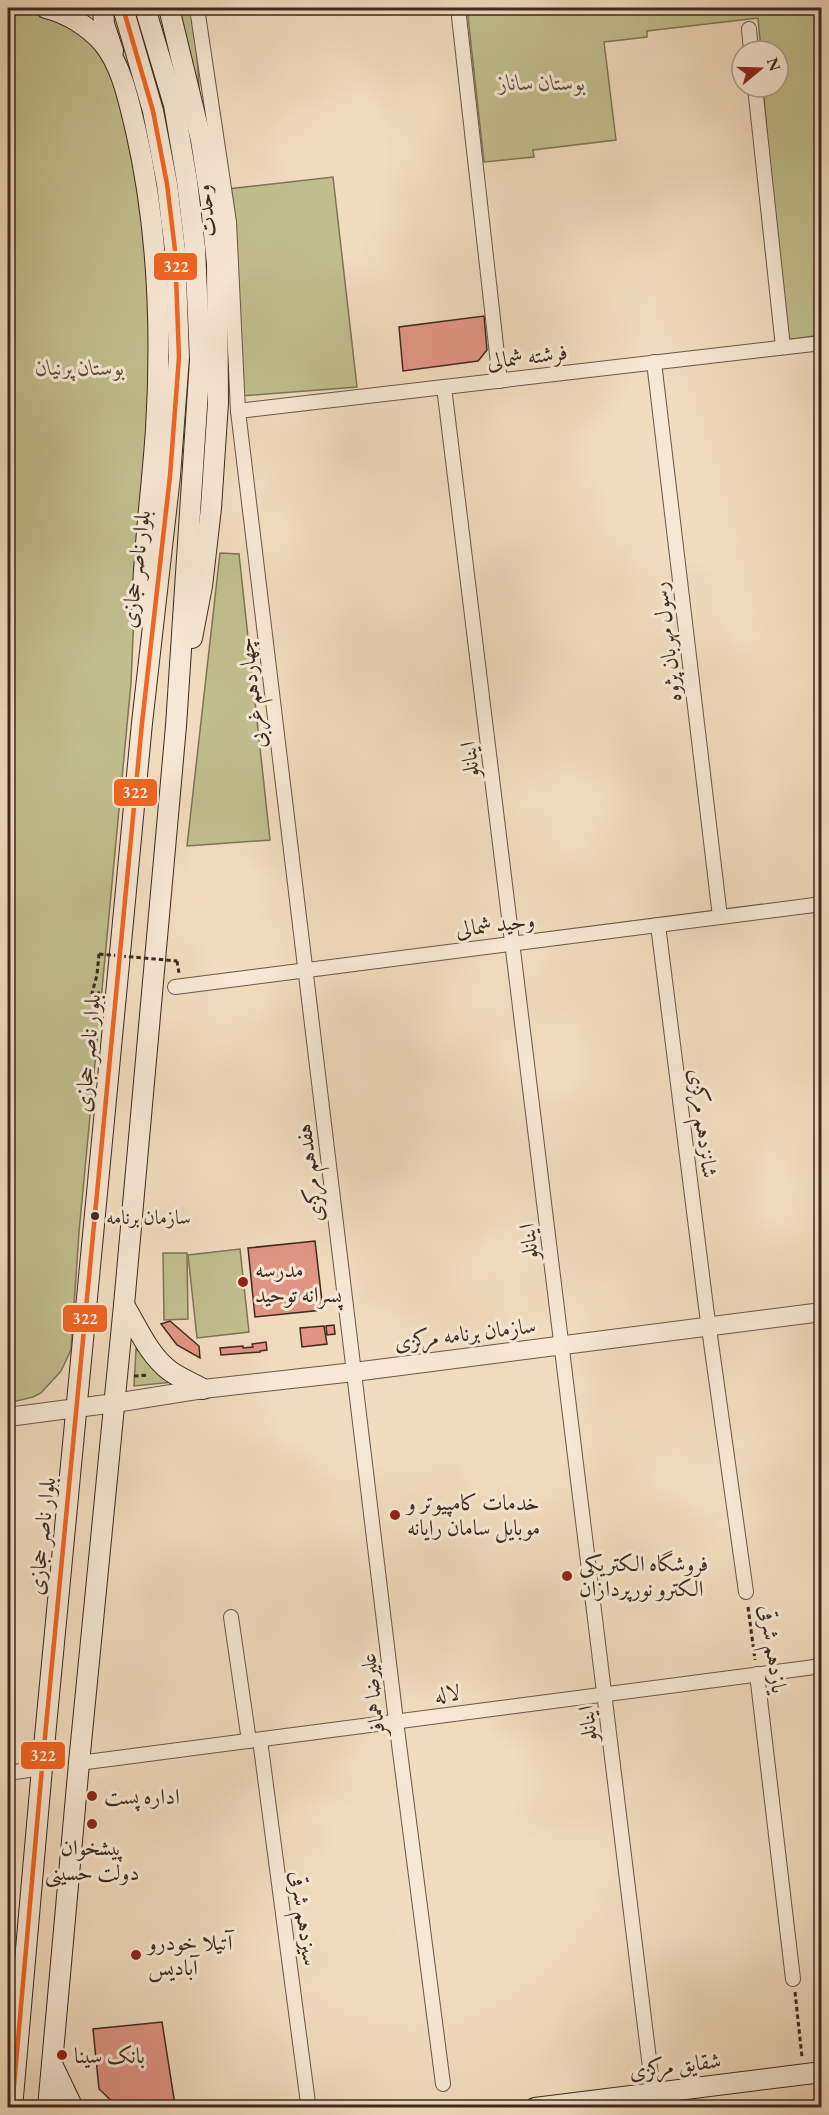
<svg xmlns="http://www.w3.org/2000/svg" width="829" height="2115" viewBox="0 0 829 2115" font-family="'EB Garamond',Amiri,serif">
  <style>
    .green { fill: #c1be8d; stroke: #7e7456; stroke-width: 1.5 }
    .building { fill: #e29585; stroke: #3c2920; stroke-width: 1.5 }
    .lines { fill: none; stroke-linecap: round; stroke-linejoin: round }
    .minor-casing { stroke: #6a5648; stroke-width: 16 }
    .tertiary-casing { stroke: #6a5648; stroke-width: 20 }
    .secondary-casing { stroke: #3c2920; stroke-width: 22 }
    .path { stroke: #3c2920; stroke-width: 3; stroke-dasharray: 4.5 3; stroke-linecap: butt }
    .minor { stroke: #f7e8d5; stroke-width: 14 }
    .tertiary { stroke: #f7e8d5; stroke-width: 18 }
    .secondary { stroke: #f7e8d5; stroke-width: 20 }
    .path-bridge { stroke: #3c2920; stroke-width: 3; stroke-dasharray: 4.5 3; stroke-linecap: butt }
    .bus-1-casing { stroke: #f7e8d5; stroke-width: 9 }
    .bus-1 { stroke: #f26522; stroke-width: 4.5 }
    .bus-dot { fill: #3c2920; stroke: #f7e8d5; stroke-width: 2 }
    .poi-dot { fill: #8f2418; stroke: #f7e8d5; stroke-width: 2 }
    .labels { text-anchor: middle; stroke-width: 6; stroke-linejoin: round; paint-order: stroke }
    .bus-label { font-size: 20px; fill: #3c2920; stroke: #f7e8d5; text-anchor: start }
    .park-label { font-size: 22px; font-style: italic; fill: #5d4e3b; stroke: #f7e8d5 }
    .street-label { font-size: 22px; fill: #3c2920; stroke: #f7e8d5 }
    .poi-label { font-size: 22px; fill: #3c2920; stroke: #f7e8d5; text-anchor: start }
    .line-badge { stroke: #f7e8d5; stroke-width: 2 }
    .badge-label { font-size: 16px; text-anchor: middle; font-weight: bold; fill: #fff }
  </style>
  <rect width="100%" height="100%" fill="#f2dcbf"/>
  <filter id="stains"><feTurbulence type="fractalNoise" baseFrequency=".00333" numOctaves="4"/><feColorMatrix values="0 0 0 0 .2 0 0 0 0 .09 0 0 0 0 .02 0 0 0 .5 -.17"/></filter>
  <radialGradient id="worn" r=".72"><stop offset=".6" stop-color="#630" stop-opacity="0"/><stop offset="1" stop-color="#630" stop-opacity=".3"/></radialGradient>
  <g class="green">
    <polygon points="178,8 191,8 197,54 200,104"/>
    <polygon points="467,8 821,8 821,335 787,340 773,204 763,87 778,87 778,51 761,51 758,18 647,31 647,37 604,42 616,140 533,150 534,157 484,162"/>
    <polygon points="8,11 25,11 49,15 78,28 108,62 139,174 153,351 136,568 131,683 79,1232 71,1350 61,1371 41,1393 33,1397 8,1403"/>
    <polygon points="333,177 357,387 241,396 227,189"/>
    <polygon points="220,553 239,554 270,840 187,846"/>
    <polygon points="240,1249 249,1332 197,1338 188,1255"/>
    <polygon points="163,1253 187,1253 188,1319 164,1320"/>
    <polygon points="136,1349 174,1382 134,1386"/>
  </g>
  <g class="building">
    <polygon points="484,316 487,350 478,361 403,371 399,327"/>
    <polygon points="315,1241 323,1310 255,1317 248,1248"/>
    <polygon points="170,1321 199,1346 200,1358 177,1345 161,1324"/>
    <polygon points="334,1325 335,1334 327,1335 326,1326"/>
    <polygon points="324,1326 327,1344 302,1347 300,1328"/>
    <polygon points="266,1342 267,1350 260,1351 260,1352 221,1355 220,1348 243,1346 243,1348 253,1347 252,1344"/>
    <polygon points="162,2022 175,2105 159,2105 159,2108 119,2108 99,2089 93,2029"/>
  </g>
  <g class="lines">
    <g class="minor-casing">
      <g id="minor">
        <polyline points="197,8 229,222 238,411 396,1721 443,2084"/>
        <polyline points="458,8 500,381"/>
        <polyline points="749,29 751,51"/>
        <polyline points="755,87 783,347"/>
        <polyline points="654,362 720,917"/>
        <polyline points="444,387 653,2092"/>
        <polyline points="238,411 822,343"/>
        <polyline points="658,925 706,1307 746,1592"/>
        <polyline points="175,987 822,904"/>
        <polyline points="231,1617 249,1741"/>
        <polyline points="757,1674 793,1979"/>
        <polyline points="260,1740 308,2103"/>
        <polyline points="79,1763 822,1666"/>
        <polyline points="8,1773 42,1768"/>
      </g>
    </g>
    <g class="tertiary-casing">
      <polyline id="tertiary" points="8,1417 115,1403 203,1389 354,1372 822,1312"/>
    </g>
    <g class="secondary-casing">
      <g id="secondary">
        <path d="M46 8C67 13 88 26 103 43 122 66 129 102 136 131 158 228 162 330 156 429 152 491 143 552 142 614"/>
        <polyline points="103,8 104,24 113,51"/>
        <polyline points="169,8 201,140 211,204 217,264 218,403 211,508 202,586 192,638"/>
        <path d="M124 1305C138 1328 148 1354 170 1371 180 1378 192 1383 203 1389"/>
        <polyline points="52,2064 73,2108"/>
        <polyline points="12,2108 42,1768 142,723 170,476 179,357 175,250 167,184 153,111 123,8"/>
        <polyline points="48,2108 79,1763 124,1305 176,726 200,360 195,248 187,181 174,105 145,8"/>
        <polyline points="535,2108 822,2072"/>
      </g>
    </g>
    <g class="path">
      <polyline points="99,954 97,975 92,993 100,993"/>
      <polyline points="177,961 179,973"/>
      <polyline points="134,1376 148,1375"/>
      <polyline points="748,1607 755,1660"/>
      <polyline points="795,1992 802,2057"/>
    </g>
    <use href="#minor" class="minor"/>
    <use href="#tertiary" class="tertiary"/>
    <use href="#secondary" class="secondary"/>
    <polyline class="path-bridge" points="99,954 177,961"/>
    <g class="bus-1-casing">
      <polyline id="bus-1" points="12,2108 42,1768 142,723 170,476 179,357 175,250 167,184 153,111 123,8"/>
    </g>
    <use href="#bus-1" class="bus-1"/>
  </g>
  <circle class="bus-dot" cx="95" cy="1216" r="5"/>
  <g class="poi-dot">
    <circle cx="243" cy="1282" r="6"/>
    <circle cx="395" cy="1515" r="6"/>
    <circle cx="567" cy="1576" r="6"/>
    <circle cx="92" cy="1796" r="6"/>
    <circle cx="92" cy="1824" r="6"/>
    <circle cx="136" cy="1955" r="6"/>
    <circle cx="62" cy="2055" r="6"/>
  </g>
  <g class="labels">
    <g class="bus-label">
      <text x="106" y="1224">سازمان برنامه</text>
    </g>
    <g class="park-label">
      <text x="542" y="90">بوستان ساناز</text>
      <text x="80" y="375">بوستان پرنیان</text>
    </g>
    <g class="street-label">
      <text transform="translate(205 211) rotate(-97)" y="8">وحدت</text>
      <text transform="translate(527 356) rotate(-7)" y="8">فرشته شمالی</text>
      <text transform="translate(135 569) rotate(-83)" y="8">بلوار ناصر حجازی</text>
      <text transform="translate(666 642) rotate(-97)" y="8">رسول مهربان پژوه</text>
      <text transform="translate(251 693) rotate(-97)" y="8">چهاردهم غربی</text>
      <text transform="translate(469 760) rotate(-97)" y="8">اینانلو</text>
      <text transform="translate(495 924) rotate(-7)" y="8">وحید شمالی</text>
      <text transform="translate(87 1053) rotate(-85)" y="8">بلوار ناصر حجازی</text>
      <text transform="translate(704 1123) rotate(83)" y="8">شانزدهم مرکزی</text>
      <text transform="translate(309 1173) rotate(-97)" y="8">هفدهم مرکزی</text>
      <text transform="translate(528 1242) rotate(-97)" y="8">اینانلو</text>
      <text transform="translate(465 1333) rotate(-7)" y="8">سازمان برنامه مرکزی</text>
      <text transform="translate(41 1536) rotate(-84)" y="8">بلوار ناصر حجازی</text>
      <text transform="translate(774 1649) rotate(82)" y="8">یازدهم شرقی</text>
      <text transform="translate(447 1693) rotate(-8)" y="8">لاله</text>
      <text transform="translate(372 1695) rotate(-97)" y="8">علیرضا همافر</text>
      <text transform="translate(587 1724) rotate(-97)" y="8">اینانلو</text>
      <text transform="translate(305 1918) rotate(82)" y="8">سیزدهم شرقی</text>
      <text transform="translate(675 2065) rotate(-7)" y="8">شقایق مرکزی</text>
    </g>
    <g class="poi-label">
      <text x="255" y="1277">مدرسه<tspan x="255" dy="25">پسرانه توحید</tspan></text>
      <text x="407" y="1510">خدمات کامپیوتر و<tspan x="407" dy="25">موبایل سامان رایانه</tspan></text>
      <text x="579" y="1571">فروشگاه الکتریکی<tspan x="579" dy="25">الکترو نورپردازان</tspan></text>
      <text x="104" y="1804">اداره پست</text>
      <text x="92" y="1855" text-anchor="middle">پیشخوان<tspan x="92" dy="25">دولت حسینی</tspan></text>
      <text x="148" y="1950">آتیلا خودرو<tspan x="148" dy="25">آبادیس</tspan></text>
      <text x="74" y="2063">بانک سینا</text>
    </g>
  </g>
  <g class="line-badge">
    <rect x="153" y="252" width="45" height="29" rx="6" fill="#f26522"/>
    <rect x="113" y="778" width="45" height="29" rx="6" fill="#f26522"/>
    <rect x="62" y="1304" width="46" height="29" rx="6" fill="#f26522"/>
    <rect x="20" y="1741" width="46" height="29" rx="6" fill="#f26522"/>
  </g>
  <g class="badge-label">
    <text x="176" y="272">322</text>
    <text x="135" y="798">322</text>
    <text x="85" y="1324">322</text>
    <text x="43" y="1761">322</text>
  </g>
  <rect width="829" height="2115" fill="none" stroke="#f2dcbf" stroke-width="30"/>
  <rect x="9" y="9" width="811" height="2097" fill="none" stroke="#3c2920" stroke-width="3"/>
  <rect x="15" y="15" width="799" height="2085" fill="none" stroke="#3c2920" stroke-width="1.5"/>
  <g transform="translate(760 69) rotate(71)"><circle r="28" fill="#f7e8d5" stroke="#ac9c8d" stroke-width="1.5"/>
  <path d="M0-4.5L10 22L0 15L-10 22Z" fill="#8f2418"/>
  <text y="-9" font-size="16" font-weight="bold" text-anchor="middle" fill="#3c2920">N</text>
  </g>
  <rect width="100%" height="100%" filter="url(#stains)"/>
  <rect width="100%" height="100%" fill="url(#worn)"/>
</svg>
